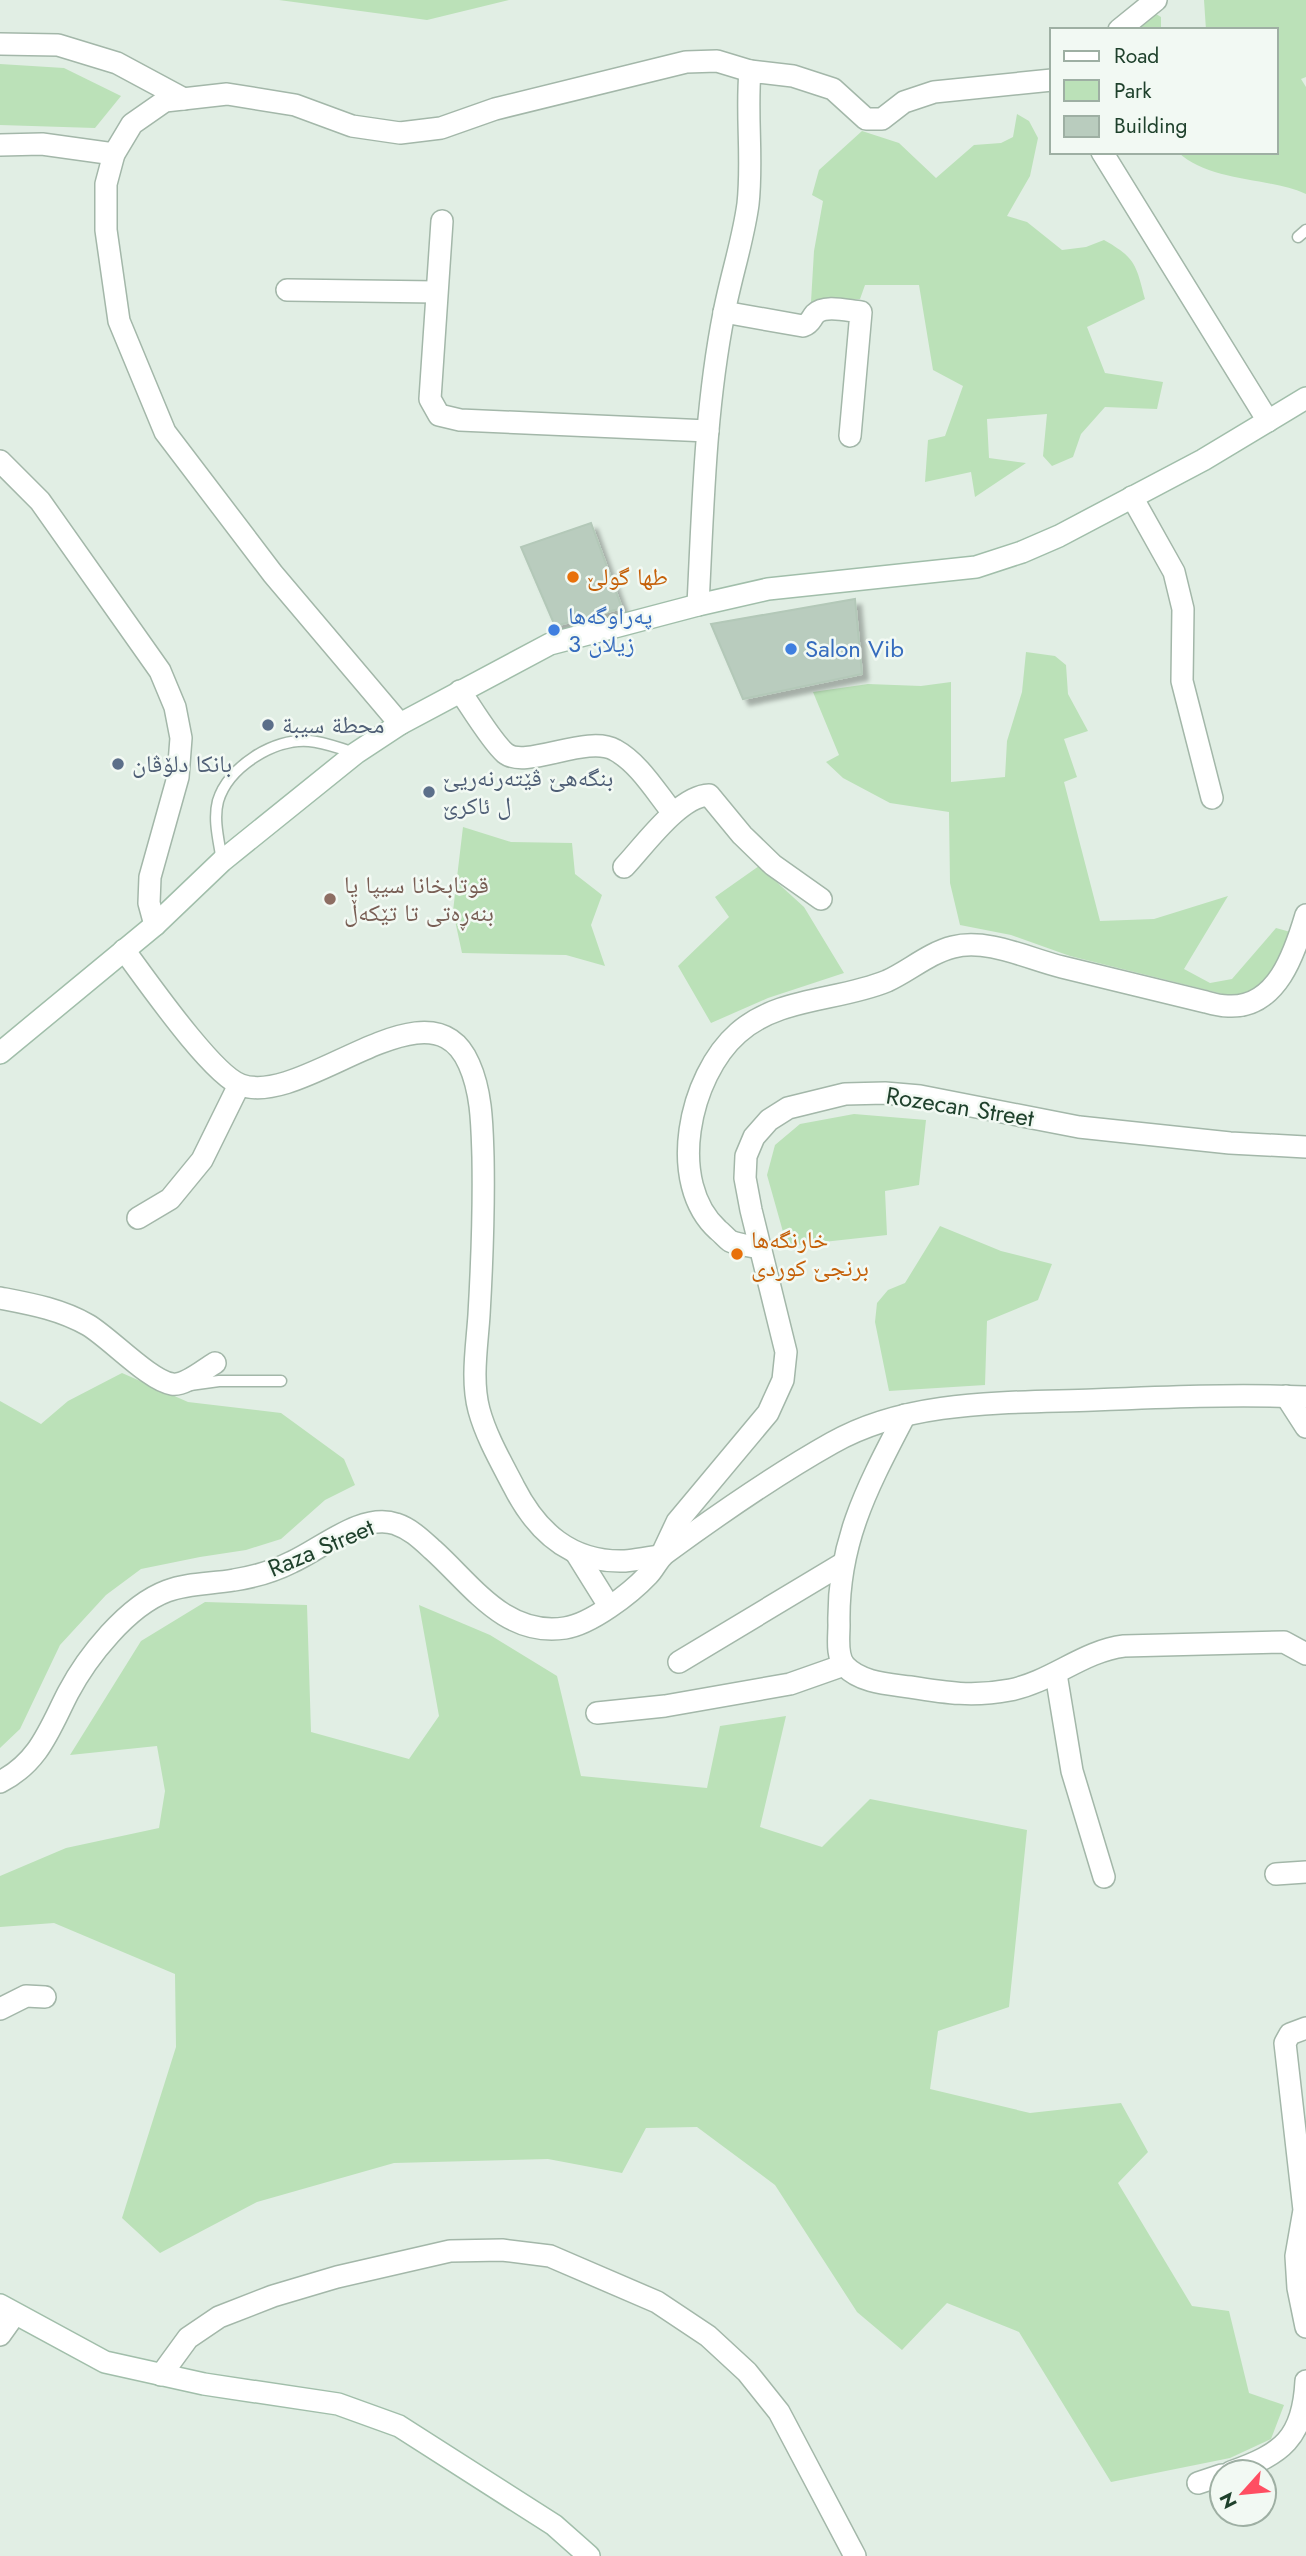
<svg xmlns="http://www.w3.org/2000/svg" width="1306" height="2556" viewBox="0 0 1306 2556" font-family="Jost,'Noto Naskh Arabic',sans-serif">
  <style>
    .green { fill: #bbe1b8 }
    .building { fill: #b9ccbe; stroke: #b3c8b8; stroke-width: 2; filter: url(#shadow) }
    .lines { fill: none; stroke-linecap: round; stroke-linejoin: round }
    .lane-casing { stroke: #a3b7a9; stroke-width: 13 }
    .street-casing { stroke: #a3b7a9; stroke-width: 24 }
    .secondary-casing { stroke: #a1beaa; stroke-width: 24 }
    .lane { stroke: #fff; stroke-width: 10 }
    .street { stroke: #fff; stroke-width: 21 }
    .secondary { stroke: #fff; stroke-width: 21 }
    .food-dot { fill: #e8710a; stroke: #f2f9f3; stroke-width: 2.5 }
    .shop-dot { fill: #3f7fe0; stroke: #f2f9f3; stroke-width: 2.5 }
    .service-dot { fill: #5c6f8a; stroke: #f2f9f3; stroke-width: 2.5 }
    .education-dot { fill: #8d6e63; stroke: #f2f9f3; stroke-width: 2.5 }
    .labels { text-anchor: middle; stroke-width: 5; stroke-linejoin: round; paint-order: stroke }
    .food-label { font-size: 24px; fill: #c56008; stroke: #f2f9f3; text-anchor: start }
    .shop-label { font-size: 24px; fill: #366cbe; stroke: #f2f9f3; text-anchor: start }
    .service-label { font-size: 24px; fill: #4e5e75; stroke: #f2f9f3; text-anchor: start }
    .education-label { font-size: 24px; fill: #785e54; stroke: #f2f9f3; text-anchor: start }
    .street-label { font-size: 24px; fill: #1f412c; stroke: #f2f9f3 }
  </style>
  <defs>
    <filter id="shadow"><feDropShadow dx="6" dy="6" stdDeviation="2" flood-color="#0004"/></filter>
  </defs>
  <rect width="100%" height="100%" fill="#e1eee4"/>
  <g class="green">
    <polygon points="279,0 509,0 427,20"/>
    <path d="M1204 0H1306V77L1301 79 1306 87V194C1268 177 1209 182 1178 152H1276V30H1206Z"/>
    <polygon points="1151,11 1161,17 1161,30 1138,30"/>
    <polygon points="0,64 64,68 121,96 95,128 0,125"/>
    <path d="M1017 114 1029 121 1038 138 1030 176 1007 216 1027 222 1062 250 1086 247 1104 240C1136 258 1136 265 1145 299L1087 327 1105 373 1163 382 1157 409 1105 407 1081 434 1073 457 1052 466 1043 456 1047 414 987 419 989 458 1026 463 975 497 971 472 925 482 928 440 945 436 963 386 933 370 919 285H865L860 299 846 300 844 307 811 302 814 251 823 201 812 195 819 170 862 131 899 143 936 178 974 145 1001 143 1013 137Z"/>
    <polygon points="1026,652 1055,656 1066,665 1068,694 1088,731 1064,739 1077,777 1064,782 1100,921 1154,919 1228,896 1184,969 1210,983 1232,979 1276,928 1294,933 1276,967 1253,991 1231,996 1070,956 1011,935 960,925 950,883 949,812 890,803 843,778 826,762 839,755 813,692 868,684 921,686 951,682 951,782 1005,777 1007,741 1022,692"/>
    <polygon points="463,827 511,842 572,843 575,874 602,895 591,925 605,966 566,955 462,953 453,911"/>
    <polygon points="759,866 804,907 844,973 768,998 711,1023 678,966 729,917 715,897"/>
    <polygon points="854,1114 926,1120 919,1185 885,1191 887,1235 787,1246 767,1175 775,1145 800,1124"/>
    <polygon points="940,1226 1001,1251 1052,1264 1038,1300 987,1321 985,1385 889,1391 875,1322 877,1303 888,1290 905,1283"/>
    <polygon points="122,1373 188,1402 281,1413 344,1459 355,1485 325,1500 281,1539 246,1550 200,1557 141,1569 106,1595 60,1645 20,1729 0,1748 0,1401 41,1424 68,1401"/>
    <polygon points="205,1602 307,1605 311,1732 409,1759 439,1716 419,1605 490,1635 557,1676 581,1776 707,1788 720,1726 786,1716 760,1827 822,1847 870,1799 1027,1830 1009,2007 938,2031 930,2089 1030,2113 1121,2103 1148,2152 1118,2183 1192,2306 1229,2311 1249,2393 1284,2405 1271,2439 1230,2458 1111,2482 1019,2332 947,2303 902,2350 857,2312 775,2185 697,2127 646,2128 622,2173 548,2159 394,2163 257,2202 160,2253 122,2218 176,2047 175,1974 54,1923 0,1927 0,1876 66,1848 159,1828 165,1791 157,1746 70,1755 141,1641"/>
  </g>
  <g class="building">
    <polygon points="591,523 622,608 555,626 521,547"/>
    <polygon points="855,599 862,674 743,699 711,624"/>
  </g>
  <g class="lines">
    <g class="lane-casing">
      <g id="lane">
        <polyline points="1298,237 1306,230"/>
        <path d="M222 861C219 841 213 820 218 801 228 767 274 738 309 741 324 742 341 749 356 753"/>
        <polyline points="190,1385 219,1381 281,1381"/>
      </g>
    </g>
    <g class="street-casing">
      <g id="street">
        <polyline points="1119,30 1156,0"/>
        <polyline points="0,44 58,45 117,63 184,99"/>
        <polyline points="0,145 42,144 114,154"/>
        <polyline points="1102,152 1268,421"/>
        <polyline points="442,221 430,399 439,415 460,420 708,431"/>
        <polyline points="287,290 436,292"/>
        <path d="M724 312 803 326C811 323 810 320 815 314 825 304 848 311 861 312L850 436"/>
        <polyline points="0,461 40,501 160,671 175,707 181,738 178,777 150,877 149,903 155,925"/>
        <polyline points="1132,497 1174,572 1183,609 1182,681 1212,798"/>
        <path d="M698 605C703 507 705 409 724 313 731 276 743 241 748 204 753 159 746 115 750 71L793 76 833 89 866 119H882L904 102 934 92 1052 80"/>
        <path d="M460 691C471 707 492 742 505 753 525 770 587 734 615 750 639 763 656 792 673 813"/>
        <polyline points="400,724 273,574 165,432 119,321 106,230 106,184 114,154 132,124 165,101 227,94 295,105 352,126 400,133 441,128 495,109 686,62 717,61 750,71"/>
        <path d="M624 867C644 846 679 796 709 795L742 835 773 865 821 899"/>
        <path d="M124 950C145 978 212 1075 241 1085 304 1108 430 974 469 1064 482 1093 482 1126 483 1157 484 1210 482 1263 479 1315 477 1346 471 1380 479 1410 486 1436 501 1462 514 1487 537 1532 571 1563 625 1561 637 1560 649 1557 661 1556"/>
        <polyline points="138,1218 170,1199 202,1160 239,1085"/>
        <path d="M761 1248C752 1246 738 1245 730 1241 726 1238 722 1233 718 1230 666 1183 689 1076 738 1033 778 997 839 1001 887 981 909 971 929 953 953 947 987 938 1029 959 1062 967 1110 979 1158 990 1206 1002 1213 1004 1221 1006 1228 1006 1277 1009 1295 952 1306 915"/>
        <path d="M0 1298C31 1304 60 1309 88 1325 110 1338 150 1381 172 1384 185 1386 203 1370 215 1363"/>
        <polyline points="1286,1396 1306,1427"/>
        <path d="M905 1415C868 1486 837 1542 839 1625 839 1638 836 1656 845 1666 861 1683 889 1684 910 1687 947 1693 973 1697 1010 1690 1051 1682 1083 1651 1124 1646L1284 1642 1306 1654"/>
        <polyline points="576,1553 609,1606"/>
        <polyline points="661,1556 677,1522 768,1413 783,1380 786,1352 751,1210 745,1178 746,1156 754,1137 769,1120 788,1108 845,1094 885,1093 920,1096 1079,1127 1230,1143 1306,1147"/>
        <polyline points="679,1662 842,1564"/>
        <polyline points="1056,1674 1072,1771 1104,1877"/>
        <polyline points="597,1713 665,1706 790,1684 844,1665"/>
        <path d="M0 1782C39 1762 49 1730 68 1693 87 1657 127 1606 167 1591 188 1583 211 1584 234 1580 254 1577 274 1571 292 1562 321 1549 363 1512 396 1524 411 1529 422 1540 433 1550 472 1585 505 1637 565 1628 591 1624 630 1594 648 1575 655 1568 658 1558 667 1552 719 1514 775 1475 832 1443 909 1399 1007 1403 1093 1400 1164 1397 1235 1394 1306 1397"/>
        <polyline points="1276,1874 1306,1872"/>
        <polyline points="0,2009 26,1996 45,1997"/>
        <polyline points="1306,2028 1290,2034 1285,2043 1304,2210 1296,2256 1298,2288 1306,2327"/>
        <polyline points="0,2335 15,2314"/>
        <polyline points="161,2375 188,2338 219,2317 273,2296 337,2277 450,2251 502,2250 550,2256 657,2302 708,2336 747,2372 779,2412 855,2556"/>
        <path d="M1231 2472C1282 2454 1303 2439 1306 2381"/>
        <polyline points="1198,2483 1222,2475"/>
      </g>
    </g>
    <g class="secondary-casing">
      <g id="secondary">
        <polyline points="0,1053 155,925 222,861 356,753 400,724 550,644 698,605 768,589 976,567 1022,552 1059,536 1203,460 1306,398"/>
        <polyline points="0,2305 105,2362 204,2384 338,2404 399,2426 554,2525 589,2556"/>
      </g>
    </g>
    <use href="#lane" class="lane"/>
    <use href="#street" class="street"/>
    <use href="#secondary" class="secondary"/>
  </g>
  <g class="food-dot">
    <circle cx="573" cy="577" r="7"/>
    <circle cx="737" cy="1254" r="7"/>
  </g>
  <g class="shop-dot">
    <circle cx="554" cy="630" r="7"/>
    <circle cx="791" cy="649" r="7"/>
  </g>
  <g class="service-dot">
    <circle cx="268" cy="725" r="7"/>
    <circle cx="118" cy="764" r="7"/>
    <circle cx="429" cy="792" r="7"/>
  </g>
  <circle class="education-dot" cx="330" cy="899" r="7"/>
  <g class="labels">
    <g class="food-label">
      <text x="587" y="585">طها گولێ</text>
      <text x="751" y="1248">خارنگەها<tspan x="751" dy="28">برنجێ کوردی</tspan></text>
    </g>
    <g class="shop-label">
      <text x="568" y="624">پەراوگەها<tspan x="568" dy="28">زیلان 3</tspan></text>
      <text x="805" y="657">Salon Vib</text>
    </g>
    <g class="service-label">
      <text x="282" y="733">محطة سيبة</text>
      <text x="132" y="772">بانکا دلۆڤان</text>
      <text x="443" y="786">بنگەهێ ڤێتەرنەریێ<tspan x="443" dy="28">ل ئاکرێ</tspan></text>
    </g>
    <g class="education-label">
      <text x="344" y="893">قوتابخانا سیپا یا<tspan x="344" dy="28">بنەڕەتی تا تێکەڵ</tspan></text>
    </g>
    <g class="street-label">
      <text transform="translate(960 1107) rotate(9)" y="8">Rozecan Street</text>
      <text transform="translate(321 1548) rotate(-23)" y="8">Raza Street</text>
    </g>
  </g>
  <rect x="1050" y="28" width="228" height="126" fill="#f2f9f3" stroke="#9eafa3" stroke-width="2"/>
  <rect x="1064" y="51" width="35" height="10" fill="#ffffff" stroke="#9eafa3" stroke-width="2"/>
  <text x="1114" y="63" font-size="21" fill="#1f412c">Road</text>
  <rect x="1064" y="80" width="35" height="21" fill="#bbe1b8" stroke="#9eafa3" stroke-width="2"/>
  <text x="1114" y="98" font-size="21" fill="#1f412c">Park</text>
  <rect x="1064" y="116" width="35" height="21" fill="#b9ccbe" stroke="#9eafa3" stroke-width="2"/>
  <text x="1114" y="133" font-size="21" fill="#1f412c">Building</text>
  <g transform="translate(1243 2493) rotate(243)"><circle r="33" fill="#f2f9f3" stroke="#9eafa3" stroke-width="2"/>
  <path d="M0-5L12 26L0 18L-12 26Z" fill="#ff4e62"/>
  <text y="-10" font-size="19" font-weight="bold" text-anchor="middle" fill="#1f412c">N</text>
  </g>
</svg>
